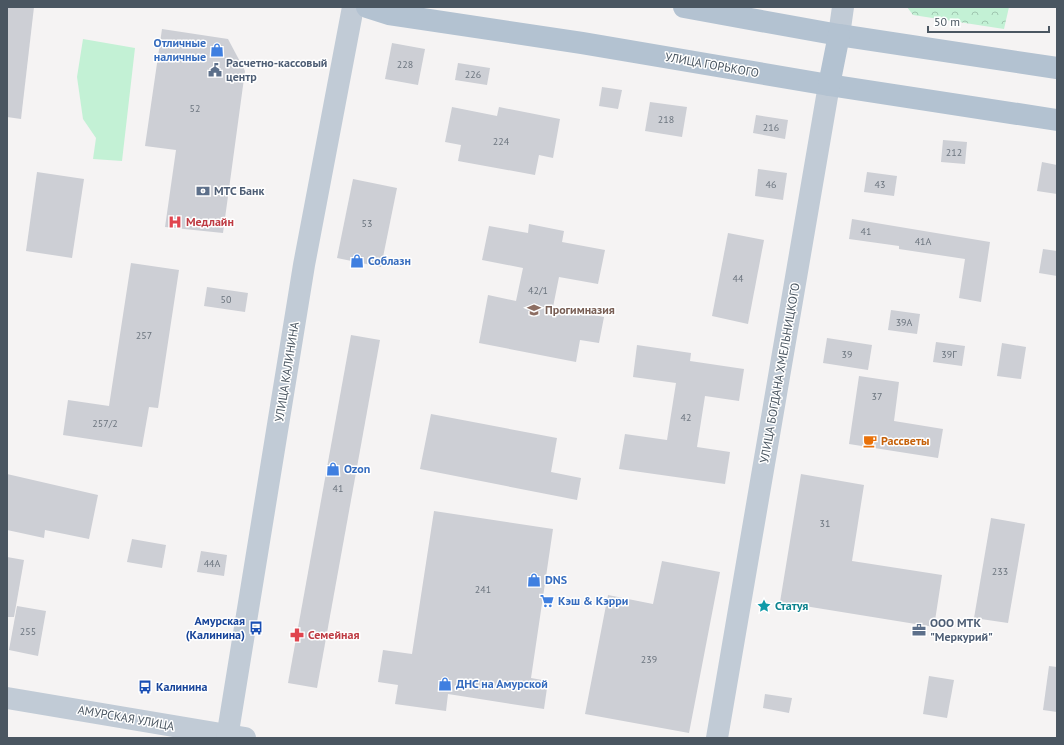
<svg xmlns="http://www.w3.org/2000/svg" width="1064" height="745" viewBox="0 0 1064 745" font-family="'PT Sans',sans-serif">
  <style>
    .green { fill: #c3f1d5 }
    .forest { fill: url(#forest-crowns) }
    .building { fill: #cdcfd5 }
    .lines { fill: none; stroke-linecap: round; stroke-linejoin: round }
    .secondary { stroke: #c1cbd6; stroke-width: 22 }
    .primary { stroke: #b3c2d1; stroke-width: 22 }
    .labels { text-anchor: middle; stroke-width: 3; stroke-linejoin: round; paint-order: stroke }
    .number-label { font-size: 10px; fill: #6b747e }
    .shop-label { font-size: 12px; font-weight: bold; fill: #366cbe; stroke: #fff; text-anchor: start }
    .service-label { font-size: 12px; font-weight: bold; fill: #4e5e75; stroke: #fff; text-anchor: start }
    .street-label { font-size: 12px; fill: #4a5661; stroke: #fff }
    .health-label { font-size: 12px; font-weight: bold; fill: #be3a42; stroke: #fff; text-anchor: start }
    .education-label { font-size: 12px; font-weight: bold; fill: #785e54; stroke: #fff; text-anchor: start }
    .food-label { font-size: 12px; font-weight: bold; fill: #c56008; stroke: #fff; text-anchor: start }
    .culture-label { font-size: 12px; font-weight: bold; fill: #0d838f; stroke: #fff; text-anchor: start }
    .transit-label { font-size: 12px; font-weight: bold; fill: #164399; stroke: #fff; text-anchor: end }
  </style>
  <defs>
    <pattern id="forest-crowns" width="20" height="18" patternUnits="userSpaceOnUse"><rect width="20" height="18" fill="#c3f1d5"/><path d="M2 6a3 3 0 1 1 6 0M12 15a3 3 0 1 1 6 0" fill="none" stroke="#a0c6b0"/></pattern>
  </defs>
  <rect width="100%" height="100%" fill="#f5f3f3"/>
  <polygon class="green" points="83,39 135,48 122,161 93,159 96,138 83,119 77,77"/>
  <polygon class="forest" points="907,7 1009,7 1004,29 913,15"/>
  <g class="building">
    <polygon points="7,7 34,7 21,119 7,117"/>
    <polygon points="162,29 228,39 245,71 223,233 165,227 176,150 145,146"/>
    <polygon points="392,43 425,49 418,85 385,79"/>
    <polygon points="458,63 490,68 487,85 455,80"/>
    <polygon points="602,87 622,90 618,109 599,106"/>
    <polygon points="650,102 687,107 682,137 645,131"/>
    <polygon points="452,107 497,116 499,107 560,119 553,158 539,155 535,175 458,161 461,145 445,142"/>
    <polygon points="756,115 788,120 785,139 753,133"/>
    <polygon points="943,140 967,142 965,164 941,162"/>
    <polygon points="1042,162 1057,165 1057,194 1037,191"/>
    <polygon points="758,169 787,173 783,200 755,196"/>
    <polygon points="37,172 84,179 72,258 26,251"/>
    <polygon points="867,172 897,176 894,196 864,192"/>
    <polygon points="353,179 397,188 381,267 337,258"/>
    <polygon points="852,219 990,242 981,302 959,298 965,259 899,249 899,246 849,239"/>
    <polygon points="529,224 564,231 562,242 605,250 598,284 559,277 553,307 604,317 599,343 580,340 576,362 479,343 488,295 516,301 523,268 482,260 489,226 528,233"/>
    <polygon points="728,233 764,240 748,324 712,316"/>
    <polygon points="1043,249 1057,251 1057,276 1039,273"/>
    <polygon points="131,263 179,270 158,408 149,407 142,447 63,435 68,400 109,406"/>
    <polygon points="207,287 248,293 245,312 204,306"/>
    <polygon points="891,310 920,314 917,334 888,330"/>
    <polygon points="351,335 380,340 317,688 288,683"/>
    <polygon points="827,338 872,345 868,370 823,363"/>
    <polygon points="936,342 965,346 962,366 933,362"/>
    <polygon points="1002,343 1026,347 1021,379 997,376"/>
    <polygon points="637,345 691,353 690,361 744,369 739,401 705,396 697,447 730,452 725,484 619,469 625,434 667,440 676,383 633,377"/>
    <polygon points="859,376 899,382 894,421 943,429 938,458 849,444"/>
    <polygon points="431,414 557,438 551,472 581,478 577,500 420,469"/>
    <polygon points="7,474 98,495 89,539 45,530 44,538 7,530"/>
    <polygon points="801,474 864,485 852,561 942,575 934,627 780,602"/>
    <polygon points="434,511 553,529 531,678 548,681 544,709 448,694 446,711 395,704 398,685 378,682 383,650 412,654"/>
    <polygon points="991,518 1025,524 1008,623 974,618"/>
    <polygon points="132,539 166,545 162,568 127,562"/>
    <polygon points="201,551 227,555 224,576 197,572"/>
    <polygon points="7,557 24,560 14,617 7,617"/>
    <polygon points="662,561 720,572 689,733 585,714 608,595 653,604"/>
    <polygon points="17,606 46,611 38,656 9,650"/>
    <polygon points="1049,666 1057,667 1057,712 1043,710"/>
    <polygon points="929,676 954,680 947,718 923,714"/>
    <polygon points="765,694 792,698 789,713 763,708"/>
  </g>
  <g class="lines">
    <g class="secondary">
      <polyline points="839,35 843,7"/>
      <polyline points="7,698 245,738"/>
      <polyline points="227,738 304,265 353,7"/>
      <polyline points="717,738 829,85"/>
    </g>
    <g class="primary">
      <polyline points="367,7 389,14 582,43 829,85 1057,120"/>
      <polyline points="684,7 839,35 1057,68"/>
      <polyline points="829,85 839,35"/>
    </g>
  </g>
  <defs>
    <g id="shop-bare" transform="scale(1.08)"><path d="M-5-2.5h2.3a2.7 3.5 0 0 1 5.4 0H5L5.5 6h-11ZM-1.5-2.5h3a1.5 2.3 0 0 0-3 0Z" fill="#3f7fe0" stroke="#fff" stroke-width="2.5" paint-order="stroke"/></g>
    <g id="civic-bare" transform="scale(1.08)"><path d="M-.6-6.5H3V-4.5H.6V-3L4-1V1h2V6H-6V1h2V-1L-.6-3ZM-1.2 2.5V6h2.4V2.5Z" fill="#5c6f8a" stroke="#fff" stroke-width="2.5" paint-order="stroke"/></g>
    <g id="bank-bare" transform="scale(1.08)"><path d="M-6-4H6V4H-6ZM0-2.3a2.3 2.3 0 1 0 0 4.6a2.3 2.3 0 1 0 0-4.6Z" fill="#5c6f8a" stroke="#fff" stroke-width="2.5" paint-order="stroke"/></g>
    <g id="hospital-bare" transform="scale(1.08)"><path d="M-5-5h3v3.5h4V-5h3V5h-3V1.5h-4V5h-3Z" fill="#e0444e" stroke="#fff" stroke-width="2.5" paint-order="stroke"/></g>
    <g id="school-bare" transform="scale(1.08)"><path d="M0-5L7-2L0 1L-7-2ZM-4 1L0 2.5L4 1V4Q0 6-4 4Z" fill="#8d6e63" stroke="#fff" stroke-width="2.5" paint-order="stroke"/></g>
    <g id="cafe-bare" transform="scale(1.08)"><path d="M-5.5-4.5H6V0H3Q3 3.5 0 3.5H-2.5Q-5.5 3.5-5.5 0ZM3-3.2v2h1.7v-2ZM-6 4.5H4V6H-6Z" fill="#e8710a" stroke="#fff" stroke-width="2.5" paint-order="stroke"/></g>
    <g id="supermarket-bare" transform="scale(1.08)"><path d="M-6-5.5h2.5l.6 2H6L4.5 2H-2.5L-4.4-4H-6ZM-1.5 3.2a1.3 1.3 0 1 0 .1 0ZM3 3.2a1.3 1.3 0 1 0 .1 0Z" fill="#3f7fe0" stroke="#fff" stroke-width="2.5" paint-order="stroke"/></g>
    <g id="sight-bare" transform="scale(1.08)"><path d="M0-6L1.8-2.2L6-1.7L2.9 1.2L3.7 5.4L0 3.3L-3.7 5.4L-2.9 1.2L-6-1.7L-1.8-2.2Z" fill="#0f9aa8" stroke="#fff" stroke-width="2.5" paint-order="stroke"/></g>
    <g id="bus-bare" transform="scale(1.08)"><path d="M-5-6H5V4H4V6H2V4H-2V6H-4V4H-5ZM-3.5-4V0h7V-4ZM-3.5 1.2v1.5H-2V1.2ZM2 1.2v1.5H3.5V1.2Z" fill="#1a4fb4" stroke="#fff" stroke-width="2.5" paint-order="stroke"/></g>
    <g id="office-bare" transform="scale(1.08)"><path d="M-6-3h4V-5.5h4V-3h4V5H-6ZM-1-4.5V-3h2v-1.5ZM-6 0V1H6V0Z" fill="#5c6f8a" stroke="#fff" stroke-width="2.5" paint-order="stroke"/></g>
    <g id="pharmacy-bare" transform="scale(1.08)"><path d="M-2-6h4v4h4v4h-4v4h-4v-4h-4v-4h4Z" fill="#e0444e" stroke="#fff" stroke-width="2.5" paint-order="stroke"/></g>
  </defs>
  <g fill-rule="evenodd">
    <use href="#shop-bare" x="217" y="50"/>
    <use href="#civic-bare" x="215" y="70"/>
    <use href="#bank-bare" x="203" y="191"/>
    <use href="#hospital-bare" x="175" y="222"/>
    <use href="#shop-bare" x="357" y="261"/>
    <use href="#school-bare" x="534" y="310"/>
    <use href="#cafe-bare" x="870" y="441"/>
    <use href="#shop-bare" x="333" y="469"/>
    <use href="#shop-bare" x="534" y="580"/>
    <use href="#supermarket-bare" x="547" y="601"/>
    <use href="#sight-bare" x="764" y="606"/>
    <use href="#bus-bare" x="256" y="628"/>
    <use href="#office-bare" x="919" y="630"/>
    <use href="#pharmacy-bare" x="297" y="635"/>
    <use href="#shop-bare" x="445" y="684"/>
    <use href="#bus-bare" x="145" y="687"/>
  </g>
  <g class="labels">
    <g class="number-label">
      <text x="405" y="68">228</text>
      <text x="473" y="78">226</text>
      <text x="195" y="112">52</text>
      <text x="666" y="123">218</text>
      <text x="771" y="131">216</text>
      <text x="501" y="145">224</text>
      <text x="954" y="156">212</text>
      <text x="771" y="188">46</text>
      <text x="880" y="188">43</text>
      <text x="367" y="227">53</text>
      <text x="866" y="235">41</text>
      <text x="923" y="245">41А</text>
      <text x="738" y="282">44</text>
      <text x="538" y="294">42/1</text>
      <text x="226" y="303">50</text>
      <text x="904" y="326">39А</text>
      <text x="144" y="339">257</text>
      <text x="847" y="358">39</text>
      <text x="949" y="358">39Г</text>
      <text x="877" y="400">37</text>
      <text x="686" y="421">42</text>
      <text x="105" y="427">257/2</text>
      <text x="338" y="492">41</text>
      <text x="825" y="527">31</text>
      <text x="212" y="567">44А</text>
      <text x="1000" y="575">233</text>
      <text x="483" y="593">241</text>
      <text x="28" y="635">255</text>
      <text x="649" y="663">239</text>
    </g>
    <g class="shop-label">
      <text x="206" y="47" text-anchor="end">Отличные<tspan x="206" dy="14">наличные</tspan></text>
      <text x="368" y="265">Соблазн</text>
      <text x="344" y="473">Ozon</text>
      <text x="545" y="584">DNS</text>
      <text x="558" y="605">Кэш &amp; Кэрри</text>
      <text x="456" y="688">ДНС на Амурской</text>
    </g>
    <g class="service-label">
      <text x="226" y="67">Расчетно-кассовый<tspan x="226" dy="14">центр</tspan></text>
      <text x="214" y="195">МТС Банк</text>
      <text x="930" y="627">ООО МТК<tspan x="930" dy="14">"Меркурий"</tspan></text>
    </g>
    <g class="street-label">
      <text transform="translate(712 65) rotate(10)" y="4">УЛИЦА ГОРЬКОГО</text>
      <text transform="translate(287 372) rotate(-81)" y="4">УЛИЦА КАЛИНИНА</text>
      <text transform="translate(780 373) rotate(-80)" y="4">УЛИЦА БОГДАНА ХМЕЛЬНИЦКОГО</text>
      <text transform="translate(126 718) rotate(10)" y="4">АМУРСКАЯ УЛИЦА</text>
    </g>
    <g class="health-label">
      <text x="186" y="226">Медлайн</text>
      <text x="308" y="639">Семейная</text>
    </g>
    <g class="education-label">
      <text x="545" y="314">Прогимназия</text>
    </g>
    <g class="food-label">
      <text x="881" y="445">Рассветы</text>
    </g>
    <g class="culture-label">
      <text x="775" y="610">Статуя</text>
    </g>
    <g class="transit-label">
      <text x="245" y="625">Амурская<tspan x="245" dy="14">(Калинина)</tspan></text>
      <text x="156" y="691" text-anchor="start">Калинина</text>
    </g>
  </g>
  <rect width="1064" height="745" fill="none" stroke="#4a5661" stroke-width="16"/>
  <path d="M928 26v6h121v-6" fill="none" stroke="#4a5661" stroke-width="2"/>
  <text x="934" y="26" font-size="12" fill="#4a5661" stroke="#ffffff" stroke-width="3" paint-order="stroke">50 m</text>
</svg>
